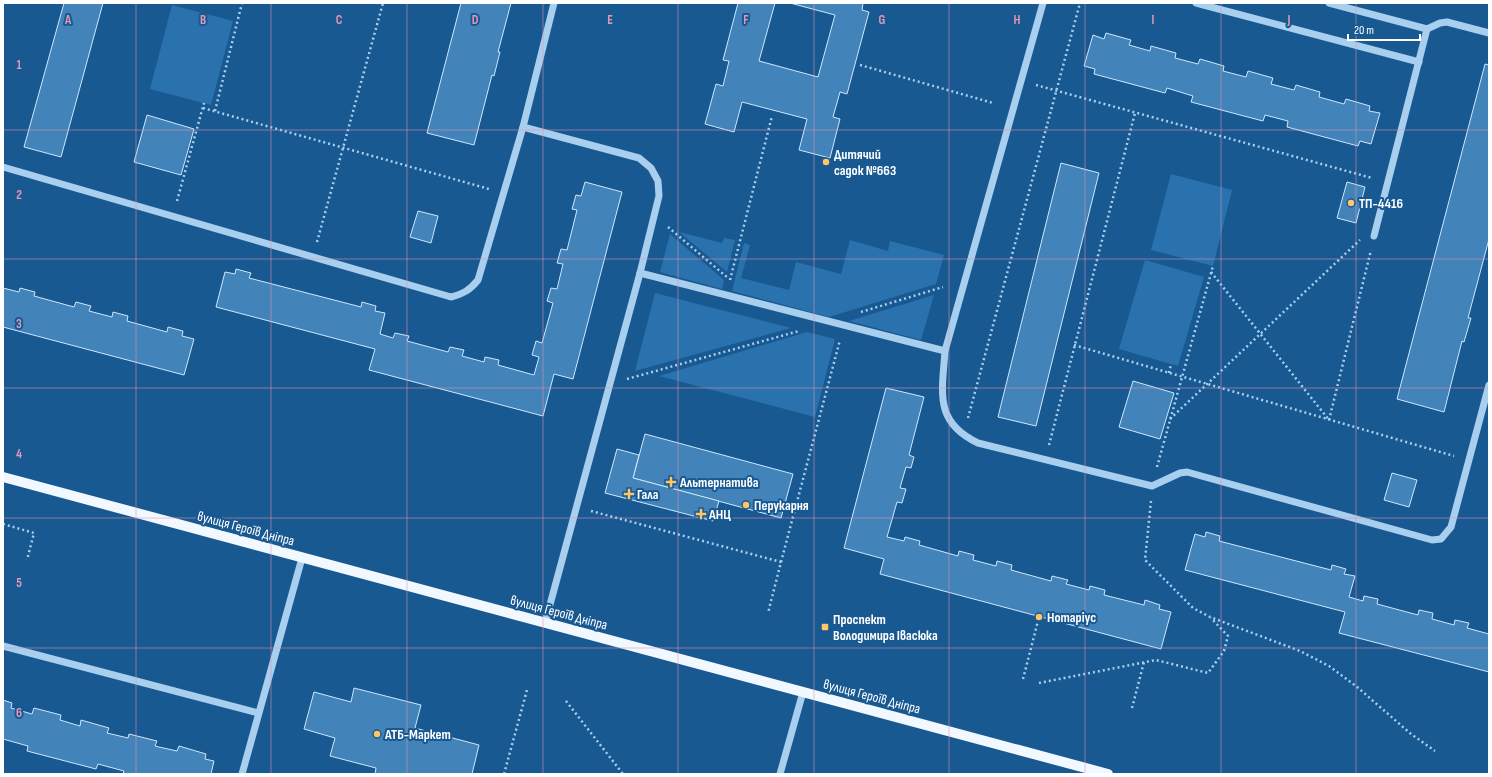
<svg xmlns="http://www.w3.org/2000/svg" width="1492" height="777" viewBox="0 0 1492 777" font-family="'Sofia Sans Condensed',sans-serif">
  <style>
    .green { fill: #2972ae }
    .building { fill: #4283b9; stroke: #cfe7fb }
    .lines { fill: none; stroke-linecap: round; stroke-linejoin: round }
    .path { stroke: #a9cfef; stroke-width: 2.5; stroke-dasharray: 2 3; stroke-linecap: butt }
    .minor { stroke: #a9cfef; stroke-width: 7 }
    .major { stroke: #f1f8ff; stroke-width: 10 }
    .grid { fill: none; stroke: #e497b5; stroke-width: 1; stroke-opacity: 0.55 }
    .poi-dot { fill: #ffc567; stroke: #195992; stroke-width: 1.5 }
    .labels { text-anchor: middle; stroke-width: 4; stroke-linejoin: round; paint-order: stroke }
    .poi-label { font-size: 14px; font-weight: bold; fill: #fff; stroke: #195992; text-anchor: start }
    .street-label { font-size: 14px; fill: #fff; stroke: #195992 }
    .grid-label { font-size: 13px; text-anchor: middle; font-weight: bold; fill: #e497b5; stroke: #195992; stroke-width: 4; stroke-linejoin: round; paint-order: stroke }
  </style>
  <rect width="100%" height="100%" fill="#195992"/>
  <g class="green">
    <polygon points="172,5 233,21 211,105 150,89"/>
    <polygon points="1171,174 1232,190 1213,266 1151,250"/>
    <polygon points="679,232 722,243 724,238 735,240 727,272"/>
    <polygon points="670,234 724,280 722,289 660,272"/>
    <polygon points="850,240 888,251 890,241 944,255 936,284 829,317 732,291 744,243 750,245 741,278 789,290 796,262 841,274"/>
    <polygon points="1145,260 1204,277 1178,366 1119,349"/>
    <polygon points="655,293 791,328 635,371"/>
    <polygon points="934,295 921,340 849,321"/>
    <polygon points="807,332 835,339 815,417 659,376"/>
  </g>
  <g class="building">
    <polygon points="64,3 103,3 61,157 24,147"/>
    <polygon points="461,3 511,3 498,52 500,52 494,76 492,75 474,145 427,133"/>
    <polygon points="738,3 775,3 759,61 818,77 835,15 790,3 863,3 862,10 869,12 847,94 840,92 833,117 840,119 830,158 799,150 807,119 742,102 734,132 705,124 716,84 723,86 729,61 723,60"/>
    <polygon points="1106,33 1131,40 1129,45 1150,51 1151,46 1176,53 1175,58 1198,64 1200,59 1224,66 1223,71 1246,77 1248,71 1273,78 1271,84 1294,90 1296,85 1320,92 1319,97 1344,104 1346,99 1370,106 1369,111 1380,113 1371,144 1360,141 1358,146 1287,127 1288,121 1265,115 1263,121 1191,102 1193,96 1167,88 1165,93 1094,74 1095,69 1084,66 1093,35 1104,39"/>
    <polygon points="1485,64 1489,65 1489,239 1468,318 1471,318 1464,342 1462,341 1444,412 1397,399"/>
    <polygon points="147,115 194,129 181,175 134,162"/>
    <polygon points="1061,163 1099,173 1036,426 998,417"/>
    <polygon points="585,182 622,192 573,379 554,374 543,416 369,370 375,349 216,307 225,272 235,274 236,269 251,273 249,278 361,307 362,302 376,306 375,311 385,313 380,334 393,338 395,333 409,336 407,341 448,352 450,347 464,350 462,356 484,362 485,357 499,360 498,365 534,375 539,357 532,355 536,341 542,343 553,303 547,301 551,288 557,289 563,264 557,263 561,249 567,250 577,210 572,209 576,195 581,196"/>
    <polygon points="1347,182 1365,187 1356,223 1337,218"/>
    <polygon points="418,211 438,216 431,243 410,237"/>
    <polygon points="3,288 19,292 20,288 35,292 34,296 74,307 76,302 91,306 89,311 112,317 113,312 128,316 127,321 167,332 168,327 183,331 182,336 194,339 184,375 3,327"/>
    <polygon points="1133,381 1174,393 1160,439 1119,427"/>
    <polygon points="886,388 924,397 909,455 914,457 911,468 906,467 900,488 906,489 902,503 897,502 887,537 904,541 905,537 920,541 919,545 958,556 959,551 974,555 973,560 996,566 997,561 1012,565 1011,570 1051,581 1052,576 1068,580 1066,584 1089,590 1090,586 1105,590 1104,595 1144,605 1145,600 1160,605 1159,609 1171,612 1161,649 880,574 884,559 844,548"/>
    <polygon points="645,434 793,474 781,518 633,478"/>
    <polygon points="617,449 639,455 633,478 719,501 713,521 605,493"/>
    <polygon points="1392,473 1417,480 1409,507 1384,500"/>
    <polygon points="1206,532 1220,536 1219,541 1331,570 1332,565 1346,569 1344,574 1355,576 1349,597 1363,601 1364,596 1378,599 1377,604 1418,615 1419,610 1433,613 1432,619 1454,625 1455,620 1469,623 1467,628 1489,634 1489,672 1339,633 1345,612 1185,570 1195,534 1205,537"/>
    <polygon points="354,688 421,705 415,728 479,745 472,774 375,774 376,768 330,756 335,738 304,729 314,692 351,702"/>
    <polygon points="3,700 12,703 11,708 32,714 34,708 61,715 60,720 80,726 81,720 109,728 107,733 128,738 129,734 157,741 155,746 159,747 177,751 179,746 206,754 205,759 214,761 211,774 123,774 124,771 98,764 96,769 27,751 28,746 3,739"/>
  </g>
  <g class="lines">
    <g class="path">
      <polyline points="860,65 993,103"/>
      <polyline points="1036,85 1372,178"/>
      <polyline points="203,108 489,189"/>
      <polyline points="215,111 242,3"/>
      <polyline points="177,201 204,103"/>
      <polyline points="668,227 728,278"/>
      <polyline points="317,242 383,3"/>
      <polyline points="1211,272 1329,420"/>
      <polyline points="730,280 772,116"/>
      <polyline points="861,312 943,287"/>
      <polyline points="1074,345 1454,456"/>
      <polyline points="1169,373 1171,364"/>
      <polyline points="627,379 799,331"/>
      <polyline points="968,418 1080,3"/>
      <polyline points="1170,419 1360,240"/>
      <polyline points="1329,420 1371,250"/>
      <polyline points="1049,445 1135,113"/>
      <polyline points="1157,467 1213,266"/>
      <polyline points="1151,501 1145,560 1193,608 1210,617 1300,651 1329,666 1356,686 1411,734 1435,751"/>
      <polyline points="591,511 781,562 768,613"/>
      <polyline points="3,524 34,533 27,560"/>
      <polyline points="781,562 840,340"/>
      <polyline points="1023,679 1039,617"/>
      <polyline points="1039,683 1156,660 1208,673 1224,651 1228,636 1211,618"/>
      <polyline points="566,701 623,774"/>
      <polyline points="1132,708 1144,662"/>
      <polyline points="504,774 527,690"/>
    </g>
    <g class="minor">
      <path d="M1043 3 945 351C942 393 934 422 978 443L1152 486 1180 473 1187 472 1432 540 1441 539 1451 527 1489 385"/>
      <polyline points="1196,3 1419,62"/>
      <polyline points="1329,3 1427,29 1440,23 1447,22 1489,33"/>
      <path d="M3 167 451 297C463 294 470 290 478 280L523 127"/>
      <polyline points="1374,236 1427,29"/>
      <polyline points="640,273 945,351"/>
      <polyline points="545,623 640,273 659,196 658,181 651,168 639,158 523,127 554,3"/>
      <polyline points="3,646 258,713"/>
      <polyline points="242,774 302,558"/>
      <polyline points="780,774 803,692"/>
    </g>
    <polyline class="major" points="3,477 1108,774"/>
  </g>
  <path class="grid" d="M136 3V774M271 3V774M407 3V774M543 3V774M678 3V774M814 3V774M949 3V774M1085 3V774M1221 3V774M1356 3V774M3 130H1489M3 259H1489M3 388H1489M3 518H1489M3 648H1489"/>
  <g class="poi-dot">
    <circle cx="826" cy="162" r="4"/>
    <circle cx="1351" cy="203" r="4"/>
    <path d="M669 476h4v4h4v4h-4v4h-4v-4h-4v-4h4z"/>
    <path d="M627 488h4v4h4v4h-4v4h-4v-4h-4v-4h4z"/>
    <circle cx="746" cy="505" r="4"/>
    <path d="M699 508h4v4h4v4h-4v4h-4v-4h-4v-4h4z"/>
    <circle cx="1039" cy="617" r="4"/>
    <rect x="821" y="623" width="8" height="8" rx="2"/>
    <circle cx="377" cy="734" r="4"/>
  </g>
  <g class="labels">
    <g class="poi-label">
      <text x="834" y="159">Дитячий<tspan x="834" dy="16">садок №663</tspan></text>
      <text x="1359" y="208">ТП-4416</text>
      <text x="680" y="487">Альтернатива</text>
      <text x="637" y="499">Гала</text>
      <text x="754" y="510">Перукарня</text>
      <text x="709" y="519">АНЦ</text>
      <text x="1047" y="622">Нотаріус</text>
      <text x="833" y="624">Проспект<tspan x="833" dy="16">Володимира Івасюка</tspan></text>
      <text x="385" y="739">АТБ-Маркет</text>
    </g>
    <g class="street-label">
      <text transform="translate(246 528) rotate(15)" y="5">вулиця Героїв Дніпра</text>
      <text transform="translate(559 612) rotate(15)" y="5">вулиця Героїв Дніпра</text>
      <text transform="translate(872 696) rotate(15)" y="5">вулиця Героїв Дніпра</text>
    </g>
  </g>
  <g class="grid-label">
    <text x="68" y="24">A</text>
    <text x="203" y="24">B</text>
    <text x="339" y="24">C</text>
    <text x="475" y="24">D</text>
    <text x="610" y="24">E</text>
    <text x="746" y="24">F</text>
    <text x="882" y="24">G</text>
    <text x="1017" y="24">H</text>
    <text x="1153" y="24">I</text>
    <text x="1289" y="24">J</text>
    <text x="19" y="69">1</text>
    <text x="19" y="199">2</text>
    <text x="19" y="328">3</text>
    <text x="19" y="458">4</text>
    <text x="19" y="587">5</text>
    <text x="19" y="717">6</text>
  </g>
  <rect width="1492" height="777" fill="none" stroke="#ffffff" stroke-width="8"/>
  <path d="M1348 34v6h72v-6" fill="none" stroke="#ffffff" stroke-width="2"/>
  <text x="1354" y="34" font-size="12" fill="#ffffff" stroke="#195992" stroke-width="3" paint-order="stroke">20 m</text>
</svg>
